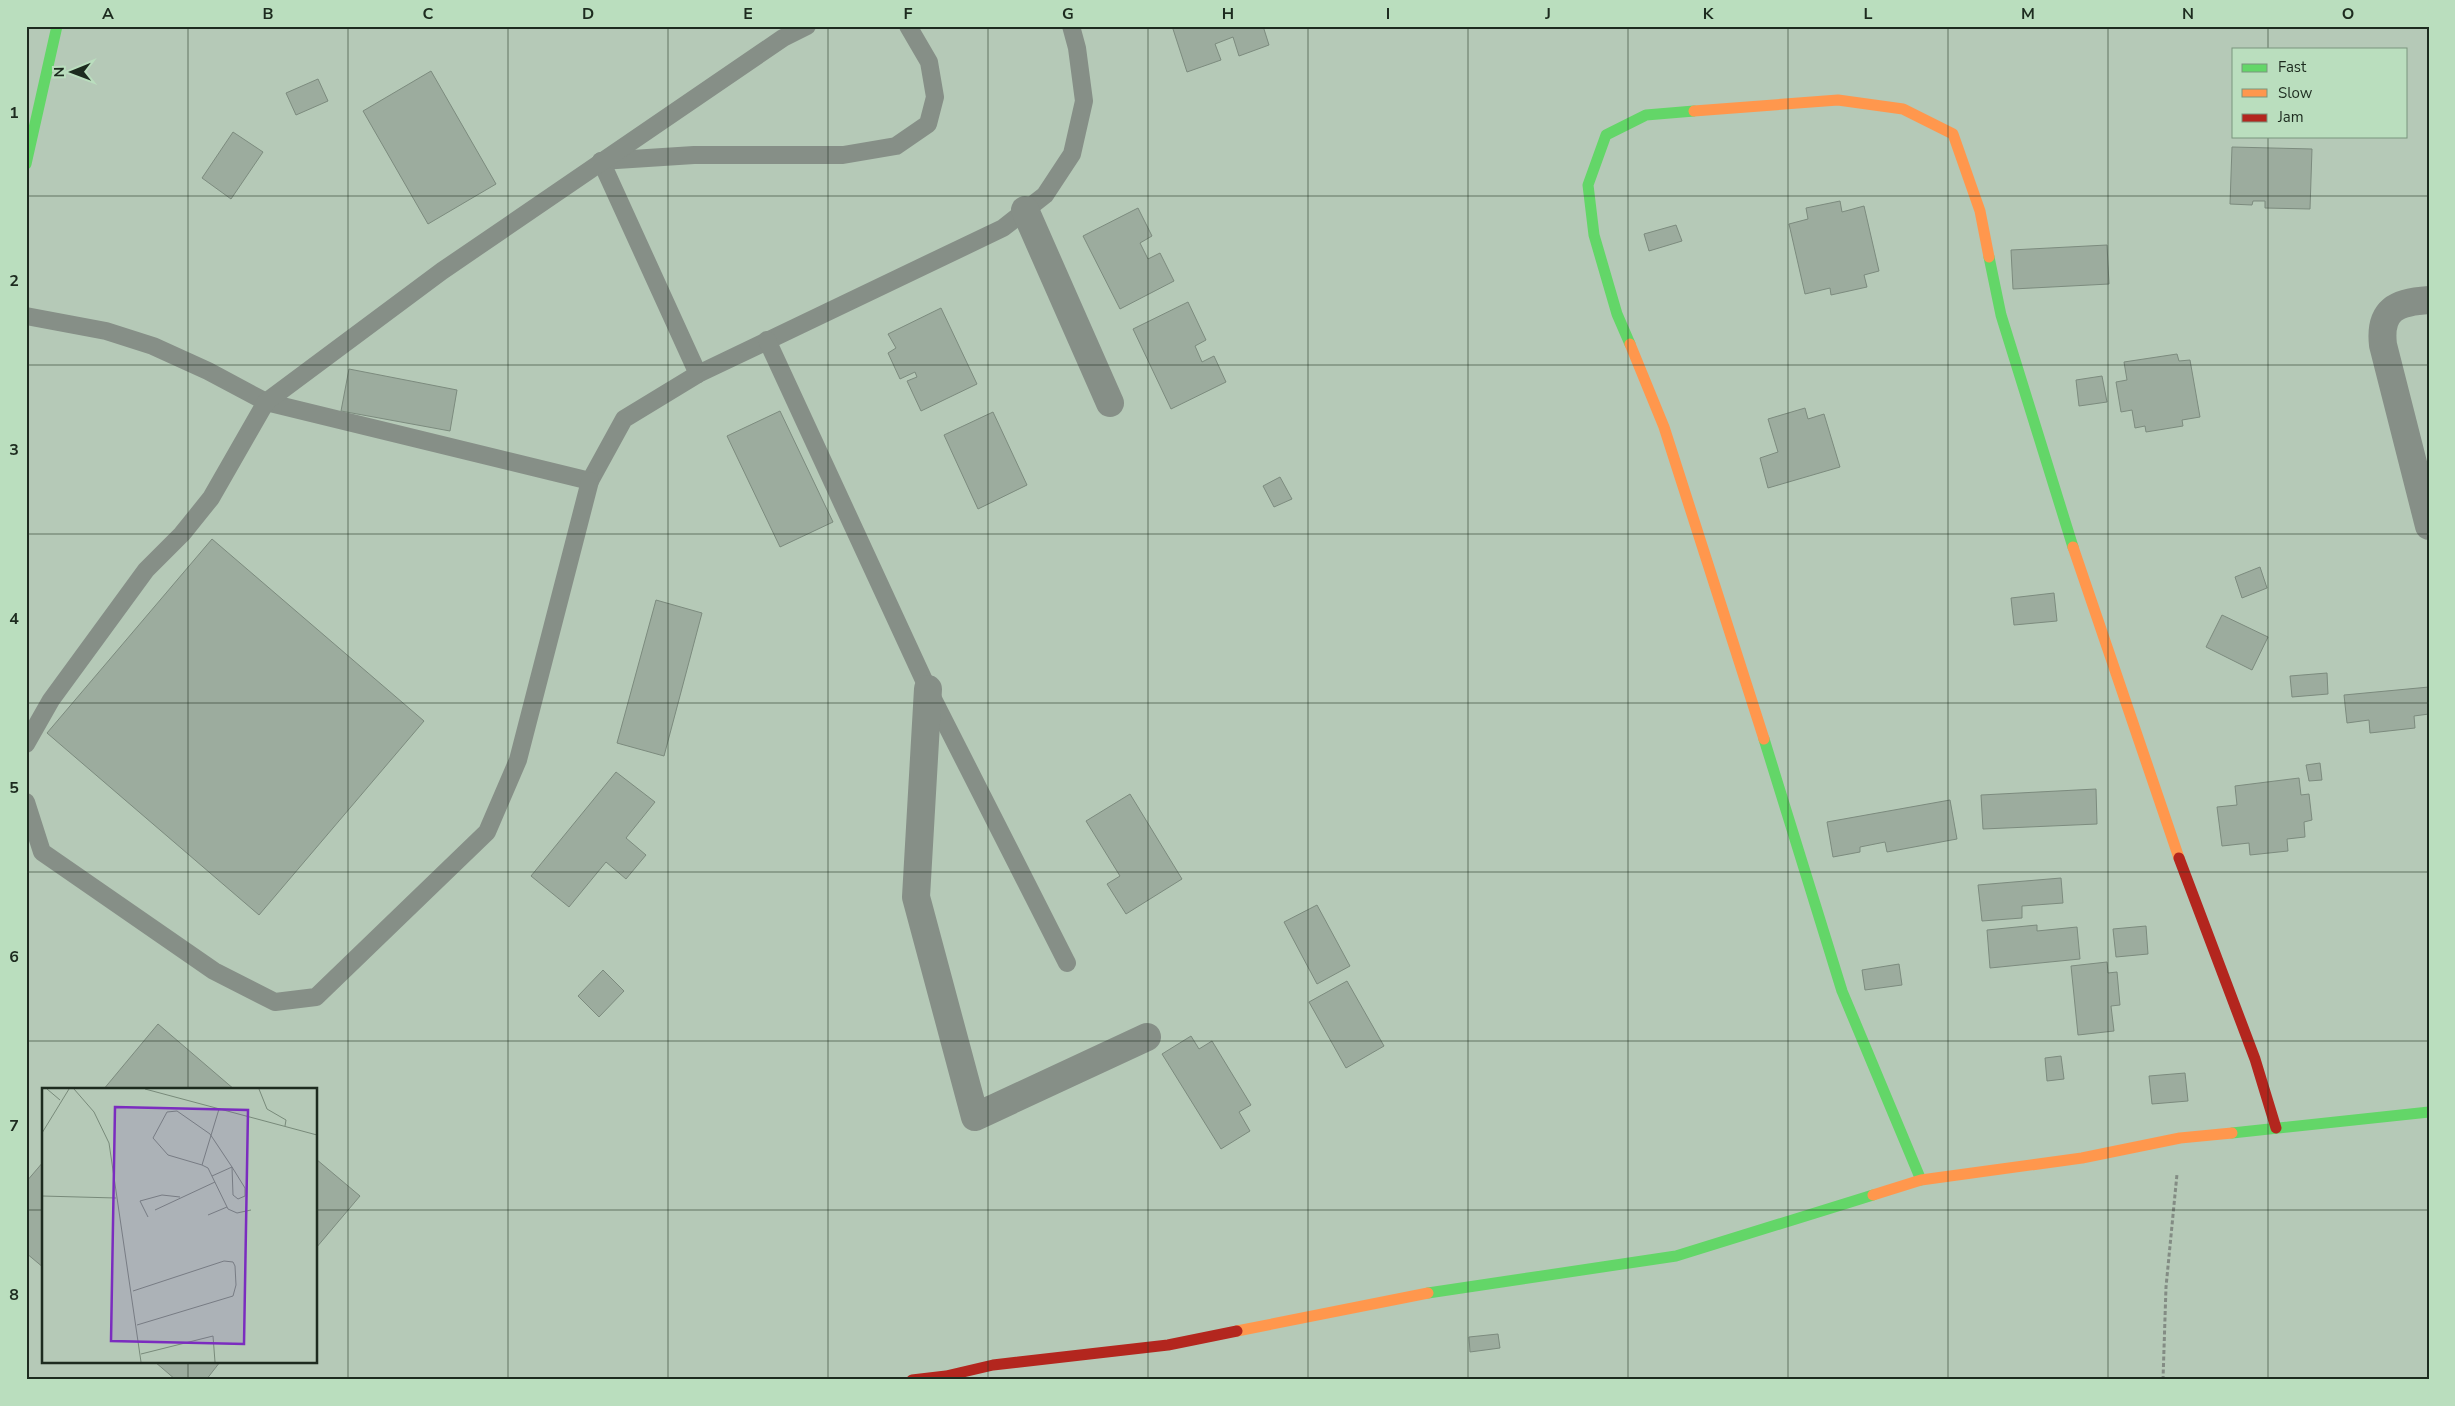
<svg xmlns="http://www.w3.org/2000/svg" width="2455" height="1406" viewBox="0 0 2455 1406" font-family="'Nunito Sans',sans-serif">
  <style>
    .building { fill: #9cac9e; stroke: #7c8b7e }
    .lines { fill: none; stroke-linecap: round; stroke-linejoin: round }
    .path { stroke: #838c84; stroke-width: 3; stroke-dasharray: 4 2.5; stroke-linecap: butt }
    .lane { stroke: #868f87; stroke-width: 18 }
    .street { stroke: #868f87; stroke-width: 28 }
    .fast { stroke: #63d668; stroke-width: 11 }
    .slow { stroke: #ff974d; stroke-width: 11 }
    .jam { stroke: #b3261e; stroke-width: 11 }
    .grid { fill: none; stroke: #1d2b1f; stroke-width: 1; stroke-opacity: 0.55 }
    .inset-road { fill: none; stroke: #788a7a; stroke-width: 1 }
    .view { fill: #7b2cbf; fill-opacity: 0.15; stroke: #7b2cbf; stroke-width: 2.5 }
    .inset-edge { fill: none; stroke: #1d2b1f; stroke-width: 2.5 }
    .neatline { fill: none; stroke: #1d2b1f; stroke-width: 2 }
    .grid-label { font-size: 16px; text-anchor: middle; font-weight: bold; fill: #1d2b1f }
  </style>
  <rect width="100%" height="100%" fill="#b5c9b7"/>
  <g class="building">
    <polygon points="1172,26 1263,26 1269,45 1239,56 1233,37 1215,44 1221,60 1187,72"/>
    <polygon points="431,71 496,184 428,224 363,111"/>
    <polygon points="318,79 328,101 296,115 286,93"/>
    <polygon points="233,132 263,152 231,199 202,178"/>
    <polygon points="2232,147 2312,149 2310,209 2265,208 2265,201 2253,201 2252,205 2230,204"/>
    <polygon points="1840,201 1842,212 1864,206 1879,271 1864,275 1867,287 1831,295 1830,288 1805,294 1789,224 1808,219 1806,208"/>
    <polygon points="1138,208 1152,236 1140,243 1148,259 1160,253 1174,281 1120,309 1083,236"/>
    <polygon points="1676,225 1682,241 1649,251 1644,234"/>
    <polygon points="2107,245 2109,284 2013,289 2011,250"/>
    <polygon points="1188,302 1206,340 1195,346 1202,362 1214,356 1226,382 1171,409 1133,329"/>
    <polygon points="941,308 977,384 921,411 907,381 917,377 915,372 900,379 888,353 896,348 888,334"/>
    <polygon points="2177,354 2179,361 2190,360 2200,417 2182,420 2183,426 2146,432 2145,426 2135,428 2132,410 2121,412 2116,382 2127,380 2124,362"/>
    <polygon points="349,369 457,390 450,431 341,411"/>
    <polygon points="2102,376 2107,402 2079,406 2076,380"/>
    <polygon points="1805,408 1808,419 1824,414 1840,467 1768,488 1760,458 1778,452 1768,419"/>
    <polygon points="780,411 833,522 780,547 727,436"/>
    <polygon points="993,412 1027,485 978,509 944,435"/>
    <polygon points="1280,477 1292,499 1274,507 1263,486"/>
    <polygon points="212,539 424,721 259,915 47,733"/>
    <polygon points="2260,567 2267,588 2242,598 2235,577"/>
    <polygon points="2054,593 2057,621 2014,625 2011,598"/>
    <polygon points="656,600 702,613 664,756 617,743"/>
    <polygon points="2222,615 2268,637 2252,670 2206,647"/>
    <polygon points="2327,673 2328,694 2292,697 2290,676"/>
    <polygon points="2429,687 2429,714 2414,716 2415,728 2370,733 2369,720 2347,723 2344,695"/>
    <polygon points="2320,763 2322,780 2309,781 2306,765"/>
    <polygon points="616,772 655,802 626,838 646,855 626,879 606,862 569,907 531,876"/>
    <polygon points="2299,778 2301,795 2309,794 2312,820 2304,822 2305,837 2287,839 2288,851 2250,855 2249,843 2222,846 2217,807 2237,805 2235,786"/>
    <polygon points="2096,789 2097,824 1983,829 1981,795"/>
    <polygon points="1130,794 1182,879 1126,914 1107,884 1120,876 1086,821"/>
    <polygon points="1950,800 1957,839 1887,852 1885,842 1860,847 1860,852 1833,857 1827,822"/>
    <polygon points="2061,878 2063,903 2022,906 2022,918 1982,921 1978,885"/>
    <polygon points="1317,905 1350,966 1317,984 1284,922"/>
    <polygon points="2037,925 2037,931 2077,927 2080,959 1990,968 1987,930"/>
    <polygon points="2146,926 2148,954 2116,957 2113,929"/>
    <polygon points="2107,962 2108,973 2117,972 2120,1005 2111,1006 2114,1031 2078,1035 2071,966"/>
    <polygon points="1899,964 1902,985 1865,990 1862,970"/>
    <polygon points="603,970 624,991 599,1017 578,996"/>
    <polygon points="1347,981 1384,1046 1346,1068 1309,1002"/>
    <polygon points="158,1024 235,1090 103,1090"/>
    <polygon points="1191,1036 1199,1049 1212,1041 1251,1105 1239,1112 1250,1131 1221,1149 1162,1054"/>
    <polygon points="2061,1056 2064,1079 2047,1081 2045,1058"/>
    <polygon points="2185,1073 2188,1101 2152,1104 2149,1076"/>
    <polygon points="316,1159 360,1196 316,1248"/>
    <polygon points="44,1161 44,1268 26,1253 26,1182"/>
    <polygon points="1498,1334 1500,1348 1470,1352 1469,1337"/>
    <polygon points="155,1362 220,1362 206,1380 176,1380"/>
  </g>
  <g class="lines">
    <polyline class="path" points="2163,1380 2166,1287 2177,1174"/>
    <g class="lane">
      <polyline points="601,161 694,155 843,155 896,146 928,124 935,97 929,62 908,26"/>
      <polyline points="601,161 698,374"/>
      <polyline points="26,316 106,331 153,346 208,371 266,402 590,481 624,419 698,374 1003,228 1045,195 1072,154 1084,101 1077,48 1071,26"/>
      <polyline points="767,340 928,689 1067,963"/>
      <polyline points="26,744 51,700 146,570 182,534 211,498 266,402 442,271 783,38 807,26"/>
      <polyline points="26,802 42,852 214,971 275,1002 316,997 487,832 518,760 590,481"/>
    </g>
    <g class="street">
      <polyline points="1025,210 1110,403"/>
      <path d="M2429 300C2396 302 2379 310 2383 345L2429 526"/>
      <polyline points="928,689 916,897 975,1117 1147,1037"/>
    </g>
    <g class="fast">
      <polyline points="26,164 57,26"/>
      <polyline points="1989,257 2001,315 2073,547"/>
      <polyline points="1630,344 1617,314 1594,235 1588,185 1606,135 1646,115 1694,111"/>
      <polyline points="1764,739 1842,991 1921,1180"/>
      <polyline points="2232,1133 2429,1112"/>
      <polyline points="1428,1293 1676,1256 1873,1195"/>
    </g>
    <g class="slow">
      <polyline points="1694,111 1838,100 1903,109 1953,134 1980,211 1989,257"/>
      <polyline points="1630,344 1664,427 1764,739"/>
      <polyline points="2073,547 2179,858"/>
      <polyline points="1873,1195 1921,1180 2082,1158 2180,1138 2232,1133"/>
      <polyline points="1237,1331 1428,1293"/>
    </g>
    <g class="jam">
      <polyline points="2179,858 2255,1059 2276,1128"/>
      <polyline points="912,1380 946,1376 993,1365 1168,1345 1237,1331"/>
    </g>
  </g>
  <path class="grid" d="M188 26V1090M348 26V1380M508 26V1380M668 26V1380M828 26V1380M988 26V1380M1148 26V1380M1308 26V1380M1468 26V1380M1628 26V1380M1788 26V1380M1948 26V1380M2108 26V1380M2268 26V49M2268 136V1380M26 196H2429M26 365H2429M26 534H2429M26 703H2429M26 872H2429M26 1041H2429M26 1210H44M316 1210H2429M188 1362V1380"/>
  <g transform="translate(42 1088)">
    <rect width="275" height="275" fill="#b5c9b7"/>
    <path class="inset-road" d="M5 1 18 12M32 1 52 24 67 55 99 274M103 1 275 47M217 1 225 21 244 32 243 38M177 21 160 77 166 80 186 121 195 125 209 122M0 45 27 1M160 77 126 67 111 50 125 24 135 23 168 46 190 79 191 107 196 111 203 108V100L190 79 170 88M0 108 74 110M113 122 173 94M166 127 185 119M106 129 98 113 120 107 138 109M91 203 182 173 191 174 193 178 194 197 191 208 95 237M99 266 171 248 173 274"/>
    <path class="view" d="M73 19 206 22 202 256 69 253Z"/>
    <rect width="275" height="275" class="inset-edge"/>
  </g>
  <rect width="2455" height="1406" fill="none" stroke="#badebe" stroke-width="55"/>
  <rect x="2232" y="48" width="175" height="90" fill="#badebe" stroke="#7b967e"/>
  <rect x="2242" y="64" width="25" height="8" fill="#63d668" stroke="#7b967e"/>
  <text x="2278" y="72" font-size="15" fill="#1d2b1f">Fast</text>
  <rect x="2242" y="89" width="25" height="8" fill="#ff974d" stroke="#7b967e"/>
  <text x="2278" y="98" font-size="15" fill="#1d2b1f">Slow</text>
  <rect x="2242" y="114" width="25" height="8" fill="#b3261e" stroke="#7b967e"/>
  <text x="2278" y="122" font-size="15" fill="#1d2b1f">Jam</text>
  <g transform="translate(72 72) rotate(269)" stroke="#badebe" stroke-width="4" paint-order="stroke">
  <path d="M0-4L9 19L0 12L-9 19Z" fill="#1d2b1f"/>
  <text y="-8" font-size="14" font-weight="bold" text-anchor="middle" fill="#1d2b1f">N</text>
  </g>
  <rect x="28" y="28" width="2400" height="1350" class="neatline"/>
  <g class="grid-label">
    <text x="108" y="19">A</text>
    <text x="268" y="19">B</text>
    <text x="428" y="19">C</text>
    <text x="588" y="19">D</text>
    <text x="748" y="19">E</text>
    <text x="908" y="19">F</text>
    <text x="1068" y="19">G</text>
    <text x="1228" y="19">H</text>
    <text x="1388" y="19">I</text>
    <text x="1548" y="19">J</text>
    <text x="1708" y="19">K</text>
    <text x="1868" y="19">L</text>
    <text x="2028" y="19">M</text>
    <text x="2188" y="19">N</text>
    <text x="2348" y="19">O</text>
    <text x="14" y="118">1</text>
    <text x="14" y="286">2</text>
    <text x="14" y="455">3</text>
    <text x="14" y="624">4</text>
    <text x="14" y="793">5</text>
    <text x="14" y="962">6</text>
    <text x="14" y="1131">7</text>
    <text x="14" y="1300">8</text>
  </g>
</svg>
